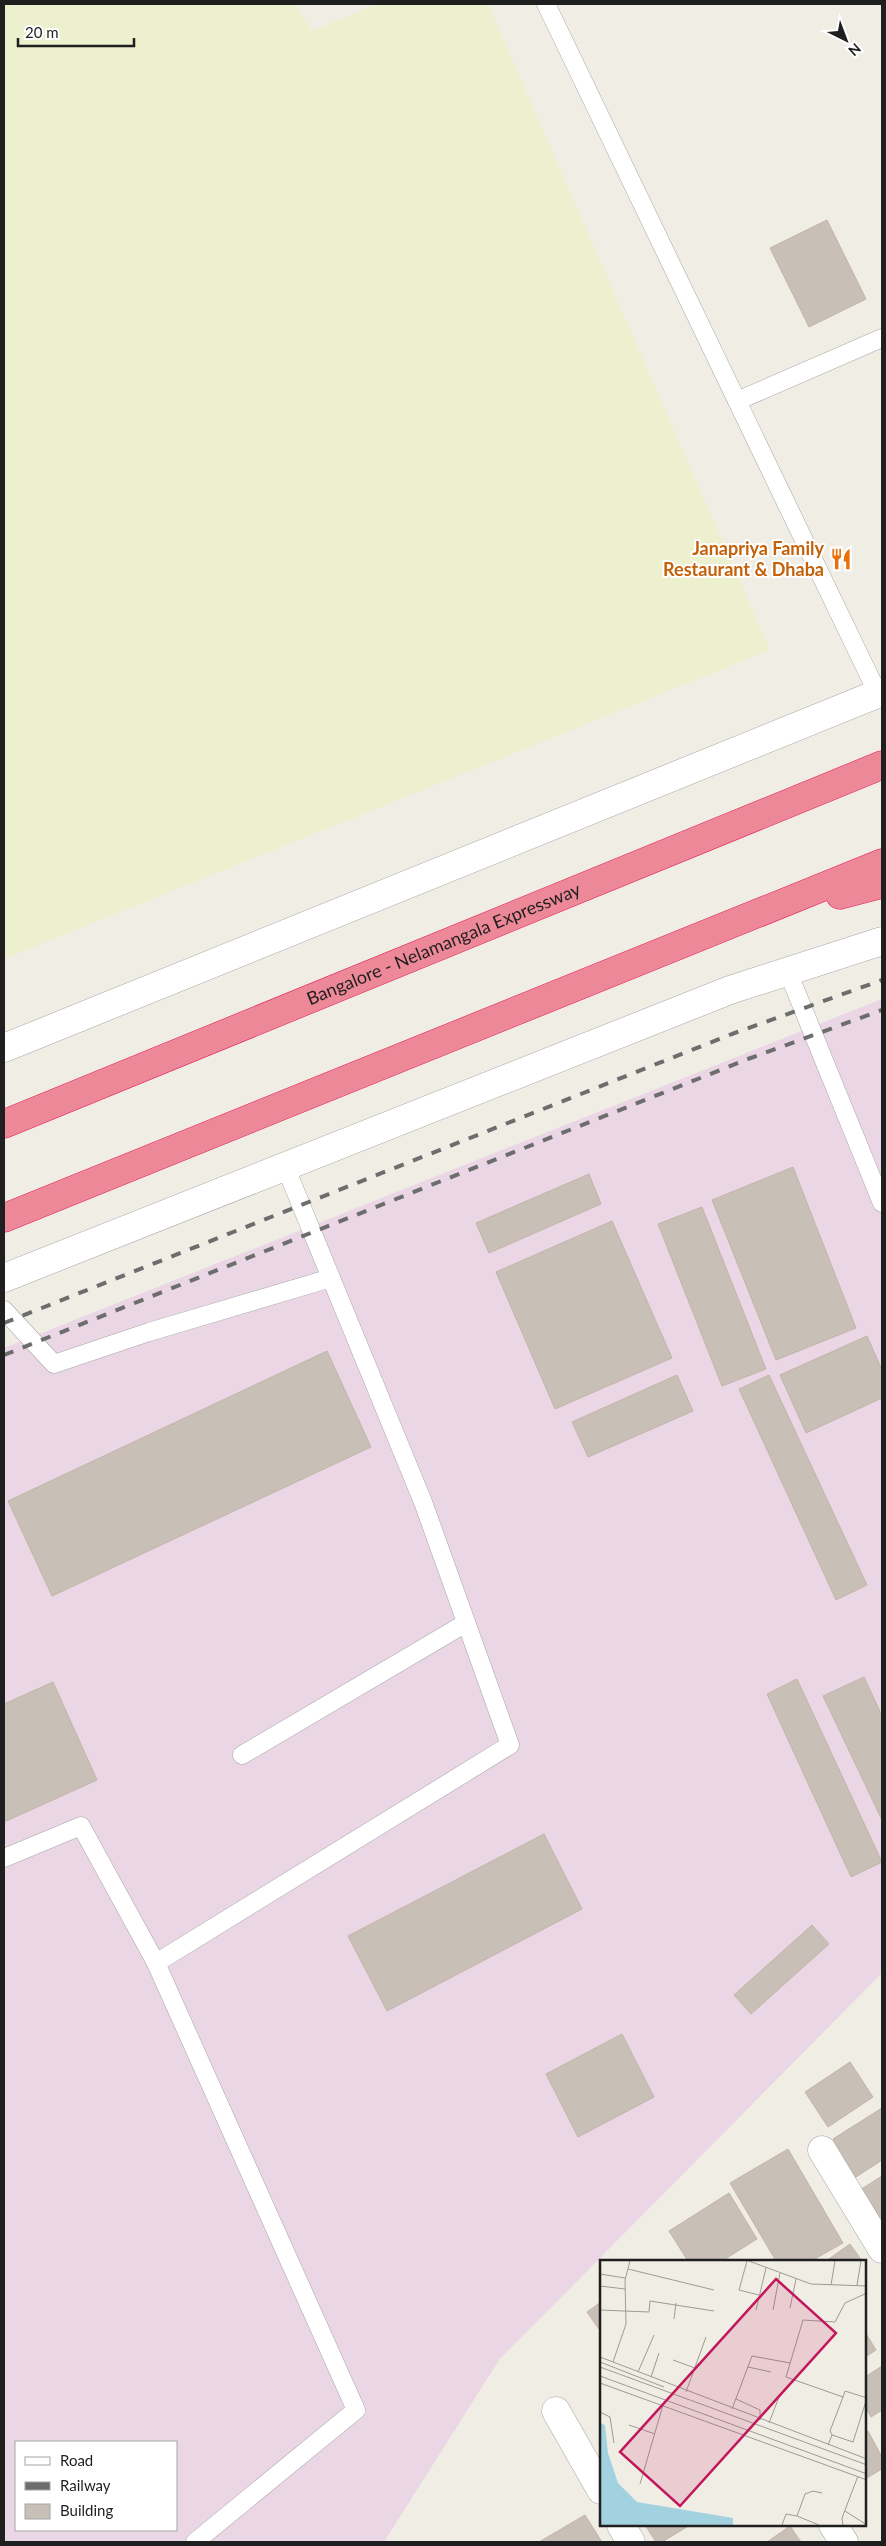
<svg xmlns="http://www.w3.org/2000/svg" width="886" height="2546" viewBox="0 0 886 2546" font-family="Lato,sans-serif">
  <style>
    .industrial { fill: #ead6e5; fill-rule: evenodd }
    .farmland { fill: #edf0cf }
    .building { fill: #c8bfb7; stroke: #c3b4a6 }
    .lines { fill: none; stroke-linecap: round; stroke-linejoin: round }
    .service-casing { stroke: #a6a6a6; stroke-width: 19 }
    .minor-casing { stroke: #a6a6a6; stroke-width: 29 }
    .tertiary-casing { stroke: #a6a6a6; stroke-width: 29 }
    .motorway-casing { stroke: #e51b5a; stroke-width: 29 }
    .service { stroke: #fff; stroke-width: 18 }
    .minor { stroke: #fff; stroke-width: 28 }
    .tertiary { stroke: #fff; stroke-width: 28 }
    .motorway { stroke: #ec8898; stroke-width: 28 }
    .rail { stroke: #6d6d6d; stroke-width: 4; stroke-dasharray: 10 10; stroke-linecap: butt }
    .labels { text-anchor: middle; stroke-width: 4; stroke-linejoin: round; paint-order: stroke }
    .food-label { font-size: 18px; font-weight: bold; fill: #c56008; stroke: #fff; text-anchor: end }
    .street-label { font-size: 18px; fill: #1f1f1f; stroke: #fff }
    .inset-road { fill: none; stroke: #9c9b96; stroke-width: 1 }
    .view { fill: #c2185b; fill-opacity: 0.15; stroke: #c2185b; stroke-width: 2.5 }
    .inset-edge { fill: none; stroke: #1f1f1f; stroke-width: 2.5 }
  </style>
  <rect width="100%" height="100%" fill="#f0ede5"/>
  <path class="industrial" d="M882 999V1973L499 2360 384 2542H4V1348ZM16 2442H176V2530H16Z"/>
  <polygon class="farmland" points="4,4 295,4 312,31 377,4 488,4 770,650 4,959"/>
  <g class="building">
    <polygon points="827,220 866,299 809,327 770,248"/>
    <polygon points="793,1167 856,1328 776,1360 712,1200"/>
    <polygon points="589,1174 601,1204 489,1253 476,1223"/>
    <polygon points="702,1207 766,1369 722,1386 658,1224"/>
    <polygon points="612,1221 672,1358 555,1409 496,1272"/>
    <polygon points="867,1336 882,1370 882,1398 806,1433 780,1375"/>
    <polygon points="327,1351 371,1447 52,1596 8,1501"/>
    <polygon points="677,1375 693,1411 588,1457 572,1422"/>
    <polygon points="769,1375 867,1585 836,1600 739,1389"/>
    <polygon points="864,1677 882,1716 882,1820 823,1696"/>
    <polygon points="797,1679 882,1862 851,1877 767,1694"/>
    <polygon points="53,1682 97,1780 4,1822 4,1704"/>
    <polygon points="544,1834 582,1909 387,2011 348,1936"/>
    <polygon points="812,1925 829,1944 751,2014 734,1995"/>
    <polygon points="622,2034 654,2097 578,2137 546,2074"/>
    <polygon points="850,2062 873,2097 828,2127 805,2092"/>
    <polygon points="882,2108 882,2160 856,2177 833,2139"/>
    <polygon points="788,2149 843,2243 811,2261 776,2261 730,2183"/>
    <polygon points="882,2176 882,2216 878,2219 860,2190"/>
    <polygon points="729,2193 757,2239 722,2261 688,2261 669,2231"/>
    <polygon points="850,2244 862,2261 826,2261"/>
    <polygon points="601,2302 601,2332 587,2312"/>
    <polygon points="865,2332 876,2350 865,2357"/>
    <polygon points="882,2366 882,2410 871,2417 865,2407 865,2377"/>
    <polygon points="868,2431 882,2457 882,2469 865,2479 865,2433"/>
    <polygon points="585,2515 602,2542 539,2542"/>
    <polygon points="645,2525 690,2525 662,2542 656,2542"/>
    <polygon points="790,2526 801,2542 767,2542"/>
  </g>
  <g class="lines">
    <g class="service-casing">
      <g id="service">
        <polyline points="546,4 878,694"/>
        <polyline points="737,401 882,338"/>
        <polyline points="788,972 882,1203"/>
        <polyline points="4,1310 54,1364 149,1332 331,1278"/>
        <polyline points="242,1755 466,1623"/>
        <polyline points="4,1858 81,1826 156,1963 356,2410 195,2542"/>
        <polyline points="156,1963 510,1745 423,1502 285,1166"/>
      </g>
    </g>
    <g class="minor-casing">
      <g id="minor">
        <polyline points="822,2150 882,2249"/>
        <polyline points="556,2411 601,2490"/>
        <polyline points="621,2525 631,2542"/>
        <polyline points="833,2525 844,2542"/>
      </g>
    </g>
    <g class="tertiary-casing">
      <g id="tertiary">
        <polyline points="4,1048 882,692"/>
        <polyline points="4,1278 730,990 882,941"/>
      </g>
    </g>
    <g class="motorway-casing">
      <g id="motorway">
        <polyline points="840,895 882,884"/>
        <path id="s1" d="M4 1124 882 765"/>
        <polyline points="4,1218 882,863"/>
      </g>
    </g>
    <use href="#service" class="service"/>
    <use href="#minor" class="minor"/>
    <use href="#tertiary" class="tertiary"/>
    <use href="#motorway" class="motorway"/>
    <g class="rail">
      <polyline points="4,1323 732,1034 882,980"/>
      <polyline points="4,1355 748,1059 882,1010"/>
    </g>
  </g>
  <defs>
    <g id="restaurant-bare" transform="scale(1.725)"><path d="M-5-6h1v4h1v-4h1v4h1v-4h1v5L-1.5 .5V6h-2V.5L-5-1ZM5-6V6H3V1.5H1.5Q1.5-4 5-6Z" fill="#e8710a" stroke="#fff" stroke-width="2.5" paint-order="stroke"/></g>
  </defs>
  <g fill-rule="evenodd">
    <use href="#restaurant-bare" x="841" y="559"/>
  </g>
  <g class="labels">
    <g class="food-label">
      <text x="824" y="555">Janapriya Family<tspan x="824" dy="21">Restaurant &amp; Dhaba</tspan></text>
    </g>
    <g class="street-label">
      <text dy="6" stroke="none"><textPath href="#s1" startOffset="475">Bangalore - Nelamangala Expressway</textPath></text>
    </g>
  </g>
  <g transform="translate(600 2260)">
    <rect width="266" height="266" fill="#f0ede5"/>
    <path d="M0 163 5 165 8 193 18 223 37 242 133 258V265H0Z" fill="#a2d1e0"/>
    <path class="inset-road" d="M147 1 139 30 159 35M149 1 211 24 267 26M28 9 114 30M0 14 25 18M231 25 235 1M257 25 261 1M0 26 25 29M267 33 245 43 235 62 203 60 186 117 243 137 245 131 267 138M190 48 196 19M0 50 49 52 50 41 114 51M156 50 166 8M173 50 180 13M74 59 76 43M0 97 267 199M73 100 95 108M0 102 64 127M13 102 26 64 25 20 30 1M0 107 267 205M148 107 171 112M38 112 54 75M0 116 267 214M51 117 59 93M0 123 267 220M86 132 106 77M136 139 160 150V160M132 149 152 96 190 103M0 152 10 157 14 183M169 163 179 137M29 165 55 174M232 175 230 171 243 137M228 185 232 175 253 182 267 138M40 224 63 145M245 251 267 265M182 265 186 254 197 256M219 265 197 256 205 234 213 231 222 233M243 265 242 258 258 216"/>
    <path class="view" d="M176 19 236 73 80 246 20 192Z"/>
    <rect width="266" height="266" class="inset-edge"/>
  </g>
  <rect width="886" height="2546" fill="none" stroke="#1f1f1f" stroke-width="10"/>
  <rect x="15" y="2441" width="162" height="90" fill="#ffffff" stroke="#a5a5a5"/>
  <rect x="25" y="2457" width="25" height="8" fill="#ffffff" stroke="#a5a5a5"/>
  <text x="60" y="2466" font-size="15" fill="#1f1f1f">Road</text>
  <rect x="25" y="2482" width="25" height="8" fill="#6d6d6d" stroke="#a5a5a5"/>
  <text x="60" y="2491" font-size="15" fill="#1f1f1f">Railway</text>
  <rect x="25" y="2504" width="25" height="15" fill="#c8bfb7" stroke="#a5a5a5"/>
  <text x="60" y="2516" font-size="15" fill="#1f1f1f">Building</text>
  <g transform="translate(846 40) rotate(138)" stroke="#ffffff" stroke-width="4" paint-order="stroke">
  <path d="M0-4L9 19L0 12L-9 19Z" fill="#1f1f1f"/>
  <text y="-8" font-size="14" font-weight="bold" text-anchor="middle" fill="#1f1f1f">N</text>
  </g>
  <path d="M18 38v8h116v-8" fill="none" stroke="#1f1f1f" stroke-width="2.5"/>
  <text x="25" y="38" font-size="15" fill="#1f1f1f" stroke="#ffffff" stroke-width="4" paint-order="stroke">20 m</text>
</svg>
